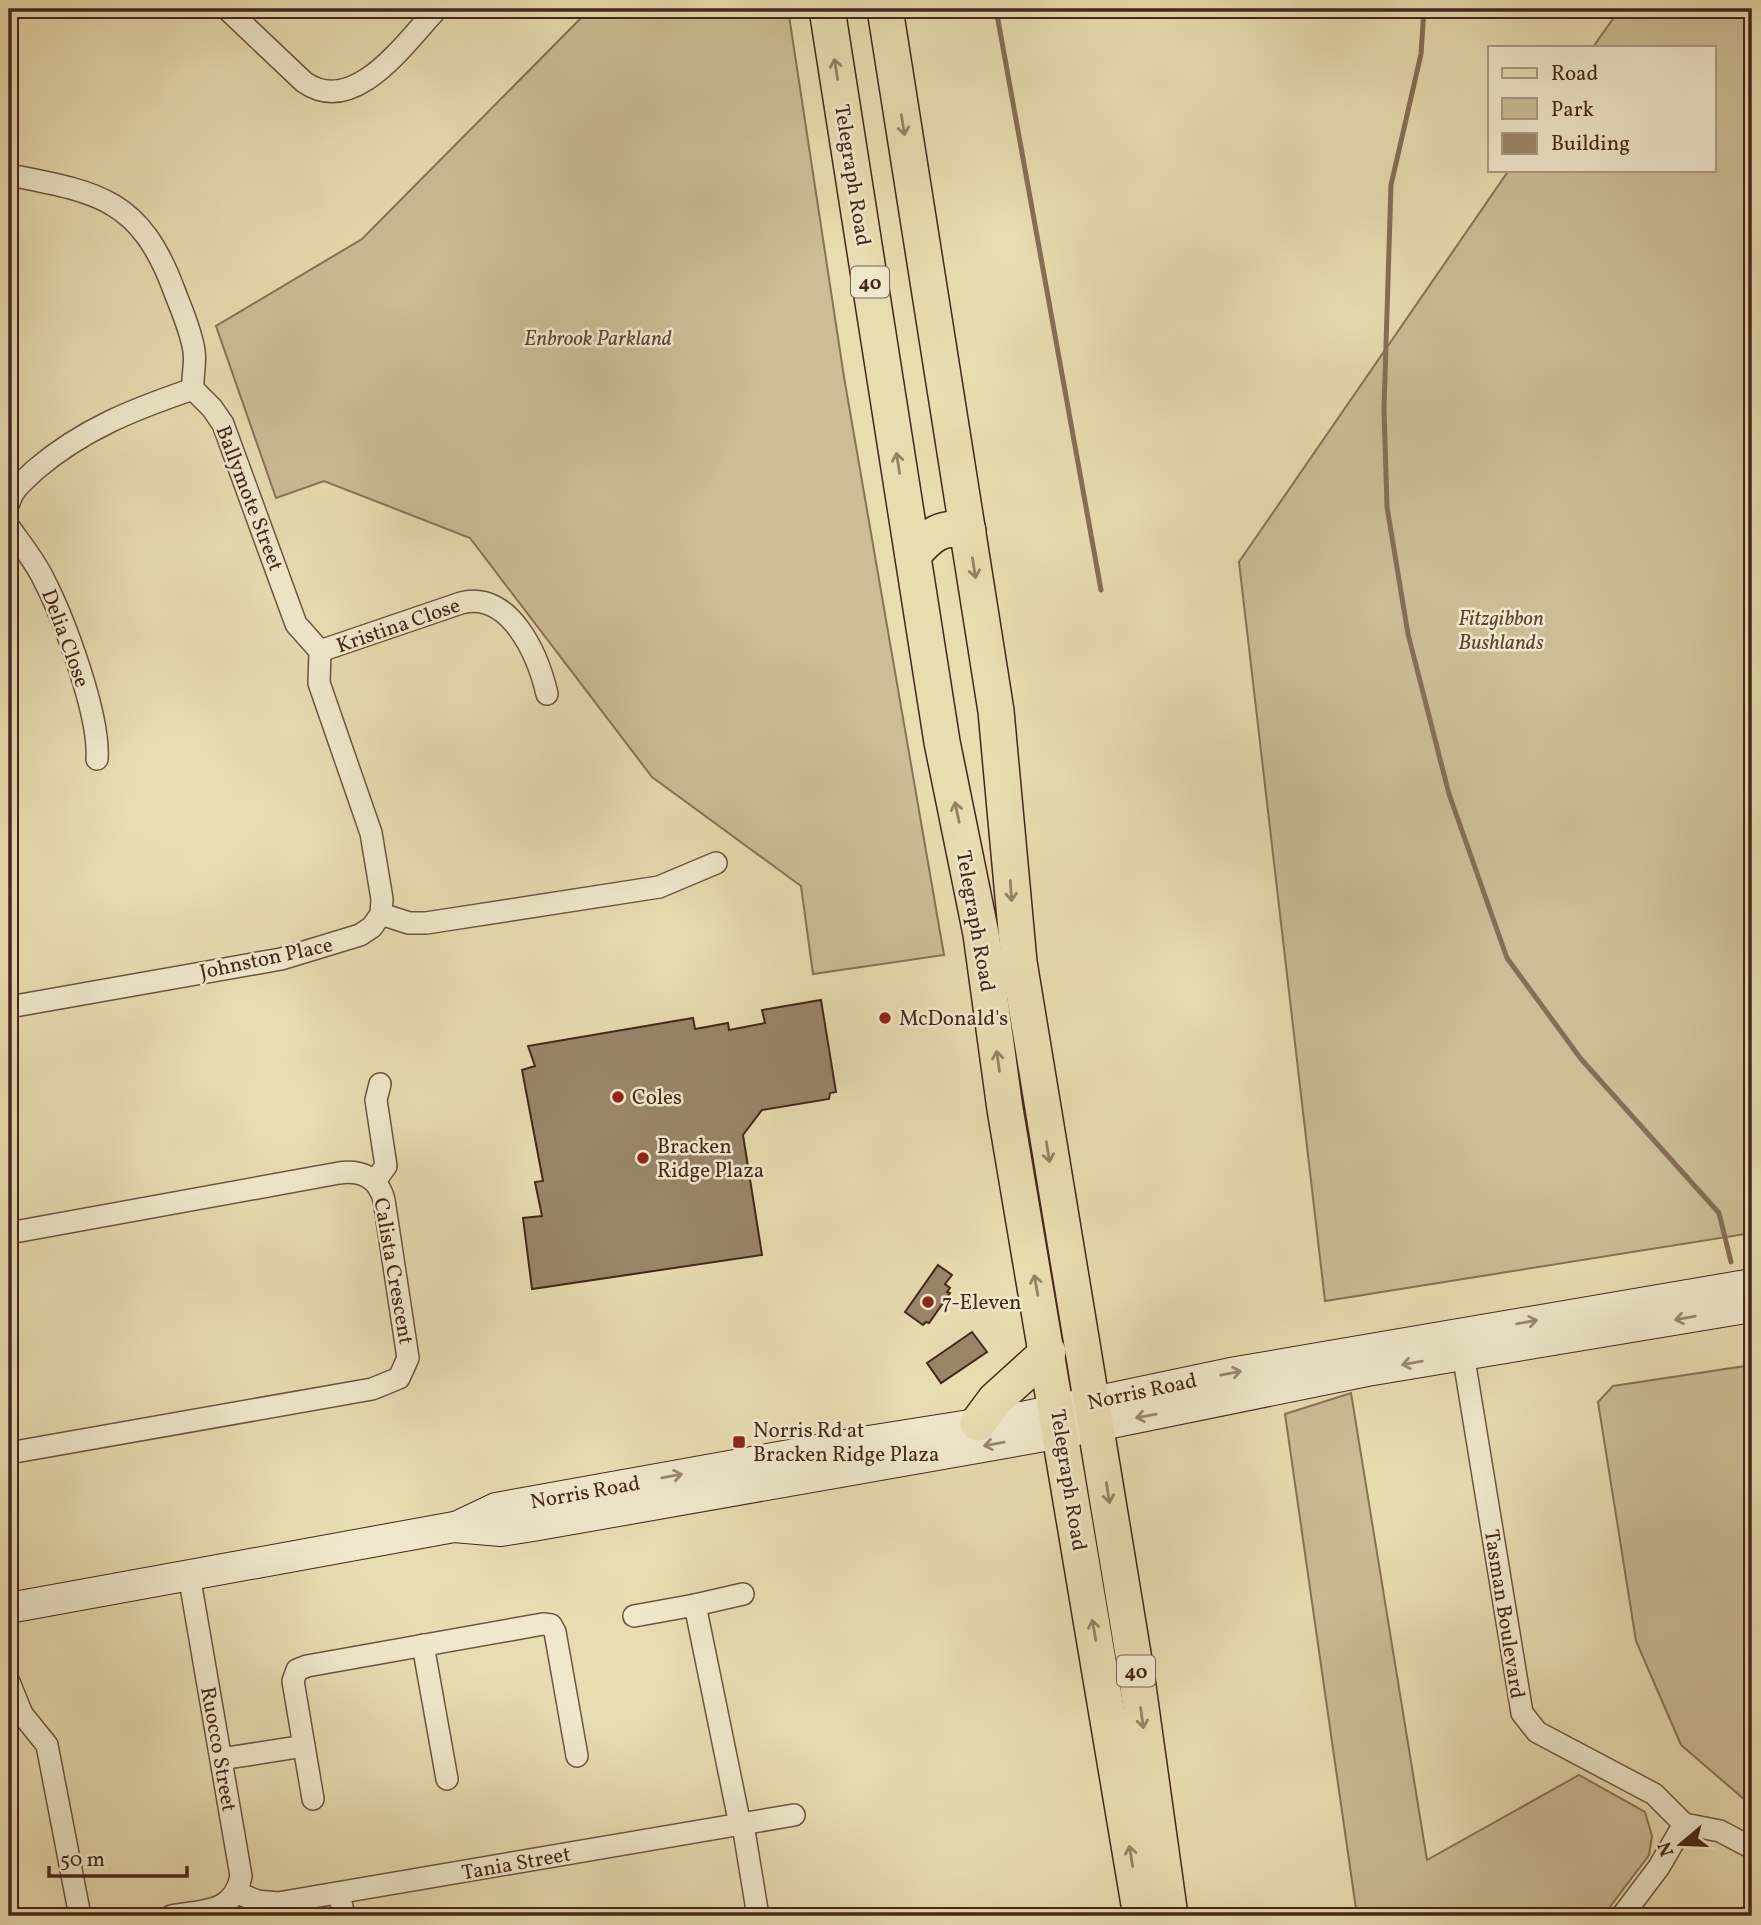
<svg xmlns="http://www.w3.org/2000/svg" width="1761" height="1925" viewBox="0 0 1761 1925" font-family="Vollkorn,serif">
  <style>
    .green { fill: #ccbd97; stroke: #887258; stroke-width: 2 }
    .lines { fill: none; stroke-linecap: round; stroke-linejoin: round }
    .stream { stroke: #866e56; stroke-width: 5 }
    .building { fill: #9a8569; stroke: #45261a; stroke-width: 2 }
    .minor-casing { stroke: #6e5440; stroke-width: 24 }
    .secondary-casing { stroke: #45261a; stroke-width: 32 }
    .primary-casing { stroke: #45261a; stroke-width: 38 }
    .minor { stroke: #f0e8cc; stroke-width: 21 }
    .secondary { stroke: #f0e8cc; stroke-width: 30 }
    .primary { stroke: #e8dcb1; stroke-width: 35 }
    .oneway { stroke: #968166 }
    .oneway2 { stroke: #9a8773 }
    .poi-dot { fill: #8f2418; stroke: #f0e8cc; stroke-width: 2.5 }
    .labels { text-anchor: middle; stroke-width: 5; stroke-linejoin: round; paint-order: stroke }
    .shield { fill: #f0e8cc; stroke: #78604f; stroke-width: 2 }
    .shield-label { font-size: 19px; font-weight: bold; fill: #45261a }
    .street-label { font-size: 21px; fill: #45261a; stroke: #f0e8cc }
    .park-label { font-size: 21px; font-style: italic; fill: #604433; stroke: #f0e8cc }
    .poi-label { font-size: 21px; fill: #45261a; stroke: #f0e8cc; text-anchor: start }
  </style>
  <rect width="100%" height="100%" fill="#e8dcb1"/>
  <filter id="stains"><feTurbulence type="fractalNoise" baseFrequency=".00286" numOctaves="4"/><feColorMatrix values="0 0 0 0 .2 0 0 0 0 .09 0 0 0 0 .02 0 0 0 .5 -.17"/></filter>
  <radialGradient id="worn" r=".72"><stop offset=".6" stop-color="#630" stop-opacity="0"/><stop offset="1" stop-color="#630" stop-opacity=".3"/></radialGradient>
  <g class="green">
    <polygon points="590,9 788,9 844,377 944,955 813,974 801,886 652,777 470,538 324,481 276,498 216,326 362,239"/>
    <polygon points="1620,9 1752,9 1752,1233 1325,1301 1239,562 1509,170 1714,170 1714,47 1593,47"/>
    <polygon points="1752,1365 1752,1806 1681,1745 1636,1641 1598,1402 1613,1386"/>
    <polygon points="1351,1393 1427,1860 1579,1775 1645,1812 1652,1836 1649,1855 1603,1916 1357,1916 1285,1414"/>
  </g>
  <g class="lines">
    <g class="stream">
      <polyline points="996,9 1101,590"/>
      <polyline points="1424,9 1421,54 1391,185 1384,409 1387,507 1408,634 1449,794 1507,958 1581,1059 1719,1213 1731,1262"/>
      <polyline points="1746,1352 1752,1401"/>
    </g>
  </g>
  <g class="building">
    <polygon points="821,1000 836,1092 830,1093 829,1099 762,1110 743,1135 762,1255 532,1289 523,1218 542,1216 535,1182 543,1181 522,1070 535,1066 528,1046 693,1018 695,1029 728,1023 729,1030 765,1023 762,1010"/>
    <polygon points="938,1265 952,1275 945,1284 950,1288 947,1292 950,1293 929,1323 926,1322 923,1325 905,1312"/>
    <polygon points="972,1332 987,1352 941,1383 927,1363"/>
  </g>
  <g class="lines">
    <g class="minor-casing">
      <g id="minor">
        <path d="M227 9 304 82C355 118 406 41 437 9"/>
        <path d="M9 175C97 192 140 198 174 290 181 309 191 330 194 351 196 364 192 376 193 389L212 408 223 424 296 624 320 651 319 683 371 833 382 899 381 914 372 927 360 935 281 959 9 1007"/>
        <path d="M9 503C13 488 24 481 35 470 83 429 134 409 193 389"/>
        <path d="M9 527C21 544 35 561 44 580 65 621 100 716 97 759"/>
        <path d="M320 651 461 603C510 590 538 655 547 694"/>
        <polyline points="381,914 409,923 426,923 659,887 716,863"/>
        <polyline points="375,1181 386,1166 376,1100 380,1084"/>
        <path d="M9 1233 339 1173C361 1170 378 1177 384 1200L408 1358 399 1378 372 1389 9 1453"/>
        <polyline points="1461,1341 1522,1713 1537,1732 1654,1794 1684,1824 1659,1867 1622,1916"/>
        <polyline points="695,1605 743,1594"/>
        <polyline points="634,1616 695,1605 740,1825"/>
        <polyline points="423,1645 447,1779"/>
        <polyline points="9,1682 22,1714 47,1745 80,1916"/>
        <polyline points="304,1746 313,1799"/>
        <polyline points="221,1759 304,1746 293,1681 297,1670 307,1666 543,1624 551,1625 555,1632 577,1756"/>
        <polyline points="1684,1824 1720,1831 1752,1848"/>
        <polyline points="743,1825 758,1916"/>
        <polyline points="238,1893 257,1901 278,1903 794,1815"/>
        <polyline points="339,1893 344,1916"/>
        <path d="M171 1916C203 1910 234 1914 241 1876L189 1575"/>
      </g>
    </g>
    <g class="secondary-casing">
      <g id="secondary">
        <polyline points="458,1526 496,1508 862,1442 1027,1416 1236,1372 1752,1284"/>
        <polyline points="9,1608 454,1527 501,1531 533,1526 1062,1433 1367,1371 1752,1307"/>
      </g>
    </g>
    <g class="primary-casing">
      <g id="primary">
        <polyline points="827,9 942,742 981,934 1005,1109 1141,1916"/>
        <polyline points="885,9 996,711 1019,962 1136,1672 1170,1916"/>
        <path d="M913 555C930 535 941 525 968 531"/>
        <polyline points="978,1423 995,1400 1048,1352"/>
      </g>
    </g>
    <use href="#minor" class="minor"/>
    <use href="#secondary" class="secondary"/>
    <use href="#primary" class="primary"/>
  </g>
  <defs><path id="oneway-shaft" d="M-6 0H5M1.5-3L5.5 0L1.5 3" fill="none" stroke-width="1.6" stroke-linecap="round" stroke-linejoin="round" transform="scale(1.75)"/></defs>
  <g class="oneway">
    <use href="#oneway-shaft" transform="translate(836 69) rotate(-99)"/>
    <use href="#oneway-shaft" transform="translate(903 125) rotate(81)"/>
    <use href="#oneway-shaft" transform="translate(898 463) rotate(-99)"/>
    <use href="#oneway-shaft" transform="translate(974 568) rotate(81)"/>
    <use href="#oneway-shaft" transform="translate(957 812) rotate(-102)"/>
    <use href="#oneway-shaft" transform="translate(1011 891) rotate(86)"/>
    <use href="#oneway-shaft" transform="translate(998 1061) rotate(-98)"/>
    <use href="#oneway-shaft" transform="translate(1048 1152) rotate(81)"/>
    <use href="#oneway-shaft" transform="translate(1036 1285) rotate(-100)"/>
    <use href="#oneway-shaft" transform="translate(1108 1493) rotate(81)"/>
    <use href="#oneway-shaft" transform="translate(1094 1630) rotate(-100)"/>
    <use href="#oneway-shaft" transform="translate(1142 1718) rotate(82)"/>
    <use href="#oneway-shaft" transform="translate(1131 1856) rotate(-99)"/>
  </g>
  <g class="oneway2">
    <use href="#oneway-shaft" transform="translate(1685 1318) rotate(170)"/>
    <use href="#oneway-shaft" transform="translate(1527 1322) rotate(-10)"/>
    <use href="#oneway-shaft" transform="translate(1412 1363) rotate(170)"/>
    <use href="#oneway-shaft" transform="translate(1231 1373) rotate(-11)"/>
    <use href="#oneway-shaft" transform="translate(1146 1416) rotate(170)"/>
    <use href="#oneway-shaft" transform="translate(994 1444) rotate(170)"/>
    <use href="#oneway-shaft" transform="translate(672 1476) rotate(-10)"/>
  </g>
  <g class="poi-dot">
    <circle cx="885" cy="1018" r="7"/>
    <circle cx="618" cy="1097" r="7"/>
    <circle cx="643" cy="1158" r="7"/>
    <circle cx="928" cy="1302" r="7"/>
    <rect x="732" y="1435" width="14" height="14" rx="3.5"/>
  </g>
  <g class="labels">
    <g class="shield">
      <rect x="851" y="266.5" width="38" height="31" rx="5"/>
      <rect x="1117" y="1655.5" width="38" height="31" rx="5"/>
    </g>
    <g class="shield-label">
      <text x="870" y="289">40</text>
      <text x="1136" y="1678">40</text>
    </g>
    <g class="street-label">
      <text transform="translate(853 175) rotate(81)" y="7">Telegraph Road</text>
      <text transform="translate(250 498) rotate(69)" y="7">Ballymote Street</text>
      <text transform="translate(398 625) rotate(-19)" y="7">Kristina Close</text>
      <text transform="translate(66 638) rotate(70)" y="7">Delia Close</text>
      <text transform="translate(976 921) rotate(80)" y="7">Telegraph Road</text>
      <text transform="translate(266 958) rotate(-12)" y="7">Johnston Place</text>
      <text transform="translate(394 1271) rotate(80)" y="7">Calista Crescent</text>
      <text transform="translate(1142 1391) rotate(-12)" y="7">Norris Road</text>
      <text transform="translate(1069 1480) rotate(81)" y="7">Telegraph Road</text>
      <text transform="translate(585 1492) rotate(-10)" y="7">Norris Road</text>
      <text transform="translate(1505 1614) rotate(81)" y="7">Tasman Boulevard</text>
      <text transform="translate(219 1749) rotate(80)" y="7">Ruocco Street</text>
      <text transform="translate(516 1863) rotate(-10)" y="7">Tania Street</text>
    </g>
    <g class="park-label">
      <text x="598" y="345">Enbrook Parkland</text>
      <text x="1501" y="625">Fitzgibbon<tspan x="1501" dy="24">Bushlands</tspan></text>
    </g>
    <g class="poi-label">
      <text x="899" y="1025">McDonald's</text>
      <text x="632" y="1104">Coles</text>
      <text x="657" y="1153">Bracken<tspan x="657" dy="24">Ridge Plaza</tspan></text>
      <text x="942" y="1309">7-Eleven</text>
      <text x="753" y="1437">Norris Rd at<tspan x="753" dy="24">Bracken Ridge Plaza</tspan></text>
    </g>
  </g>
  <rect width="1761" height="1925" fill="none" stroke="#e8dcb1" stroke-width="35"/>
  <rect x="10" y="10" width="1740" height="1904" fill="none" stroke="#45261a" stroke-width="3.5"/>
  <rect x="18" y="18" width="1726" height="1890" fill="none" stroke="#45261a" stroke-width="2"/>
  <rect x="1488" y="46" width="228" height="126" fill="#f0e8cc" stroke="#ac9a85" stroke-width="2"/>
  <rect x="1502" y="68" width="35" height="10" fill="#e8dcb1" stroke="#ac9a85" stroke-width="2"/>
  <text x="1551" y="80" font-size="21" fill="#45261a">Road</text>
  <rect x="1502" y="98" width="35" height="21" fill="#ccbd97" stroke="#ac9a85" stroke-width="2"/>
  <text x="1551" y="116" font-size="21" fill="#45261a">Park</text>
  <rect x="1502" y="133" width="35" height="21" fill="#9a8569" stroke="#ac9a85" stroke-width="2"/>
  <text x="1551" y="150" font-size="21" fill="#45261a">Building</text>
  <g transform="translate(1681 1844) rotate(251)" stroke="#f0e8cc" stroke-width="5" paint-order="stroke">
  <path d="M0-5L12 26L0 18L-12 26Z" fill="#45261a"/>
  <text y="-10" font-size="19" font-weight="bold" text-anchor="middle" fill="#45261a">N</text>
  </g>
  <path d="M49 1866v10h138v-10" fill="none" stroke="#45261a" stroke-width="3.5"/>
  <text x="60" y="1866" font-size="21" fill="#45261a" stroke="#f0e8cc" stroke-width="5" paint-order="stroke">50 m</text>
  <rect width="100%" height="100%" filter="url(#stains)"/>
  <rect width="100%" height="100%" fill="url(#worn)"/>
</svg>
